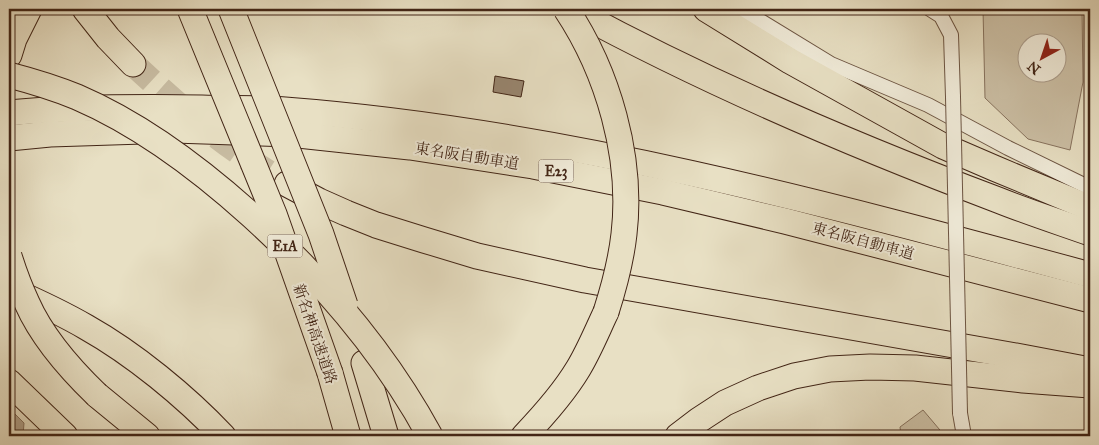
<svg xmlns="http://www.w3.org/2000/svg" width="1099" height="445" viewBox="0 0 1099 445" font-family="'IM FELL Great Primer','Noto Serif JP',serif">
  <style>
    .green { fill: #ccc0a6; stroke: #87725e; fill-rule: evenodd }
    .water { fill: #b0a089; stroke: #846f5b }
    .building { fill: #988670; stroke: #422516 }
    .lines { fill: none; stroke-linecap: round; stroke-linejoin: round }
    .highway-tunnel { stroke: #c7bba1; stroke-width: 25; stroke-dasharray: 25 12; stroke-linecap: butt }
    .street-casing { stroke: #6c5442; stroke-width: 16 }
    .highway-casing { stroke: #422516; stroke-width: 27 }
    .street { stroke: #f0ebd9; stroke-width: 14 }
    .highway { stroke: #e8e0c4; stroke-width: 25 }
    .street-bridge-casing { stroke: #6c5442; stroke-width: 16; stroke-linecap: butt }
    .highway-bridge-casing { stroke: #422516; stroke-width: 27; stroke-linecap: butt }
    .street-bridge { stroke: #f0ebd9; stroke-width: 14 }
    .highway-bridge { stroke: #e8e0c4; stroke-width: 25 }
    .labels { text-anchor: middle; stroke-width: 4; stroke-linejoin: round; paint-order: stroke }
    .shield { fill: #f0ebd9; stroke: #766050; stroke-width: 1 }
    .shield-label { font-size: 14px; font-weight: bold; fill: #422516 }
    .street-label { font-size: 15px; fill: #422516; stroke: #f0ebd9 }
  </style>
  <rect width="100%" height="100%" fill="#e8e0c4"/>
  <filter id="stains"><feTurbulence type="fractalNoise" baseFrequency=".004" numOctaves="4"/><feColorMatrix values="0 0 0 0 .2 0 0 0 0 .09 0 0 0 0 .02 0 0 0 .5 -.17"/></filter>
  <radialGradient id="worn" r=".72"><stop offset=".6" stop-color="#630" stop-opacity="0"/><stop offset="1" stop-color="#630" stop-opacity=".3"/></radialGradient>
  <g class="green">
    <path d="M983 9H1082L1083 82 1070 150 1028 139 985 98ZM1026 42H1056V72H1026Z"/>
    <polygon points="923,410 945,436 901,436 900,427"/>
  </g>
  <polygon class="water" points="9,408 24,423 23,436 9,436"/>
  <polygon class="building" points="495,76 524,81 521,97 493,92"/>
  <g class="lines">
    <path class="highway-tunnel" d="M133 64C169 97 204 129 244 156 258 166 272 175 287 184"/>
    <g class="street-casing">
      <g id="street">
        <polyline points="741,9 831,64 928,105 1008,148 1090,188"/>
        <polyline points="930,9 941,16 951,35 953,97"/>
        <polyline points="960,413 964,436"/>
      </g>
    </g>
    <g class="highway-casing">
      <g id="highway">
        <polyline points="85,9 108,38 133,64"/>
        <path d="M571 9C707 83 852 145 998 200 1028 212 1059 222 1090 233"/>
        <polyline points="706,9 790,61 943,146 994,168 1090,208"/>
        <polyline points="9,55 14,39 29,9"/>
        <path d="M9 113C73 107 138 107 202 108 229 109 257 108 285 110 559 131 826 203 1090 275"/>
        <polyline points="9,138 50,134 174,130 289,134 410,147 533,166 663,192 785,221 1090,300"/>
        <polyline points="287,184 319,201 346,213 376,225 424,240 477,256 585,280 1027,358 1090,370"/>
        <path d="M11 290C36 301 62 313 86 327 134 354 185 396 223 436"/>
        <polyline points="364,363 386,436"/>
        <polyline points="330,373 348,436"/>
        <polyline points="9,382 65,436"/>
        <polyline points="97,395 147,436"/>
        <path d="M524 436C544 415 563 394 578 369 589 351 597 331 606 312"/>
        <polyline points="678,436 699,420 725,403 758,388 794,376 830,369 870,367 915,368 1023,380 1090,385"/>
      </g>
    </g>
    <use href="#street" class="street"/>
    <use href="#highway" class="highway"/>
    <g class="street-bridge-casing">
      <polyline id="street-bridge" points="953,97 960,413"/>
    </g>
    <g class="highway-bridge-casing">
      <g id="highway-bridge">
        <polyline points="190,9 274,214 330,373"/>
        <polyline points="231,9 321,234 345,305"/>
        <path d="M566 9C608 72 633 157 624 234 621 261 614 287 606 312"/>
        <path d="M9 75C32 81 55 88 77 97 142 125 200 169 252 216 321 279 385 353 430 436"/>
        <path d="M9 256C14 272 20 288 27 303 42 337 71 370 97 395"/>
      </g>
    </g>
    <use href="#street-bridge" class="street-bridge"/>
    <use href="#highway-bridge" class="highway-bridge"/>
  </g>
  <g class="labels">
    <g class="shield">
      <rect x="538.5" y="159.5" width="35" height="23" rx="4"/>
      <rect x="267.5" y="234.5" width="35" height="23" rx="4"/>
    </g>
    <g class="shield-label">
      <text x="556" y="176">E23</text>
      <text x="285" y="251">E1A</text>
    </g>
    <g class="street-label">
      <text transform="translate(467 156) rotate(9)" y="5">東名阪自動車道</text>
      <text transform="translate(863 241) rotate(15)" y="5">東名阪自動車道</text>
      <text transform="translate(315 334) rotate(71)" y="5">新名神高速道路</text>
    </g>
  </g>
  <rect width="1099" height="445" fill="none" stroke="#e8e0c4" stroke-width="30"/>
  <rect x="10" y="10" width="1079" height="425" fill="none" stroke="#422516" stroke-width="2.5"/>
  <rect x="15" y="15" width="1069" height="415" fill="none" stroke="#422516"/>
  <g transform="translate(1042 58) rotate(220)"><circle r="24" fill="#f0ebd9" stroke="#aa9c8b"/>
  <path d="M0-4L9 19L0 12L-9 19Z" fill="#8f2418"/>
  <text y="-8" font-size="14" font-weight="bold" text-anchor="middle" fill="#422516">N</text>
  </g>
  <rect width="100%" height="100%" filter="url(#stains)"/>
  <rect width="100%" height="100%" fill="url(#worn)"/>
</svg>
